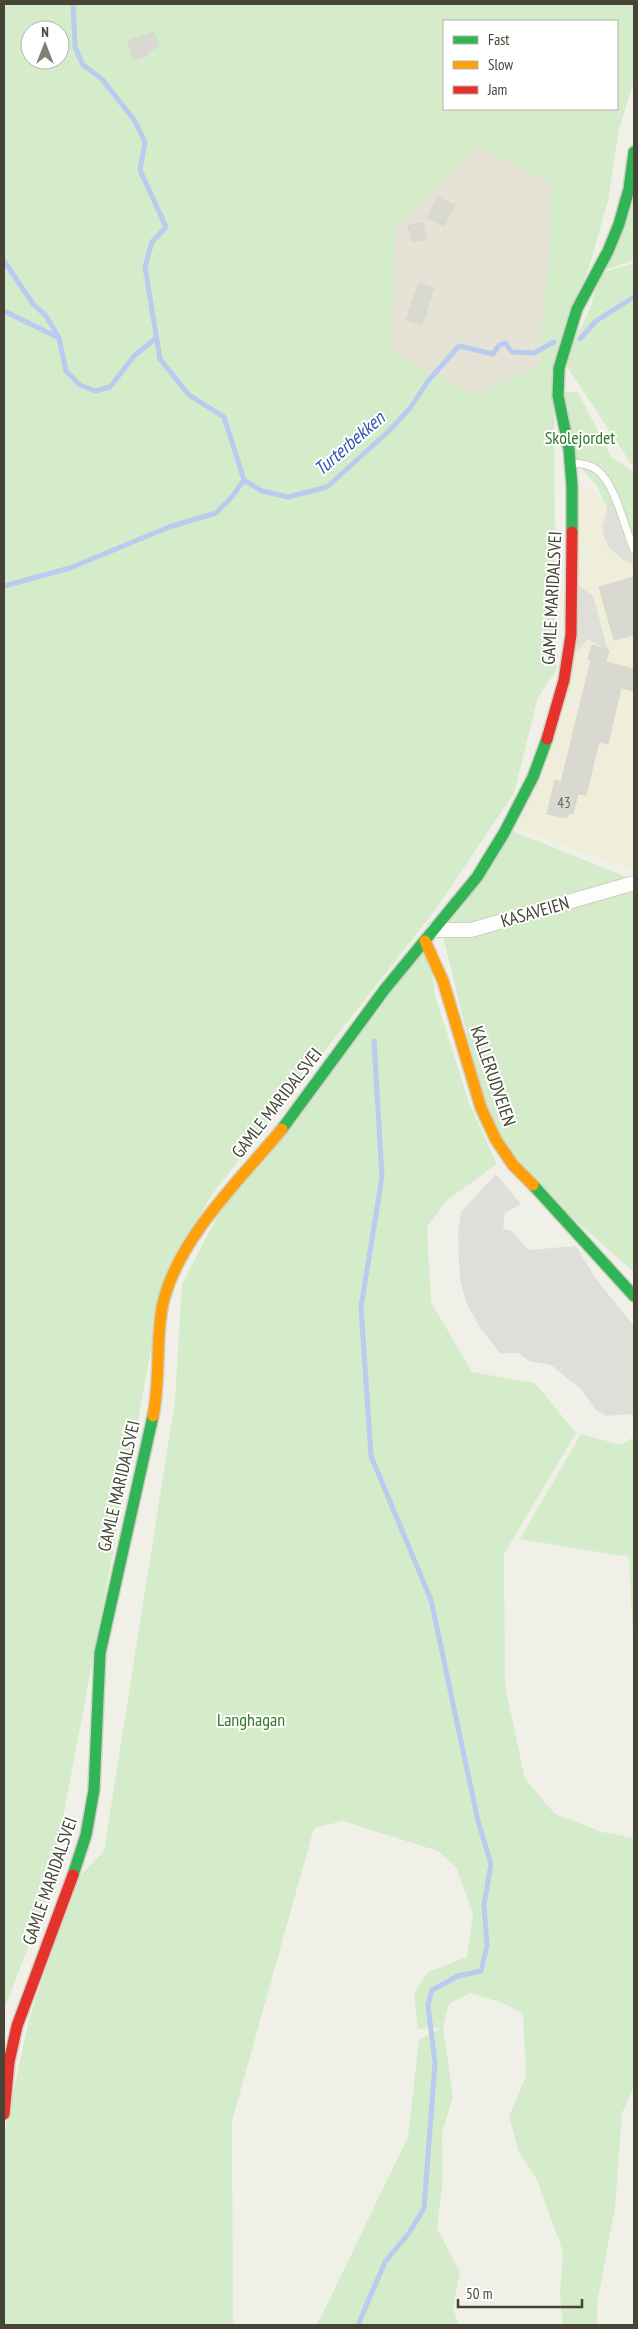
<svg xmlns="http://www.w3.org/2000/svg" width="638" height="2329" viewBox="0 0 638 2329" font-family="'PT Sans Narrow',sans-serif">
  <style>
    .residential { fill: #e4e3d6 }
    .education { fill: #eeeedb }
    .green { fill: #d4ecc9; fill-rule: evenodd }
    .parking { fill: #dfdfd9 }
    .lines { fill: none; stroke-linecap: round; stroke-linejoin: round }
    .stream { stroke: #b9cbef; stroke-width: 5 }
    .building { fill: #dad9d1; stroke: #d8d8cf }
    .lane-casing { stroke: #cecec6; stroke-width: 9 }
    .street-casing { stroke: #cecec6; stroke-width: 16 }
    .fast-casing { stroke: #d1d0c2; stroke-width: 14 }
    .slow-casing { stroke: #d1d0c2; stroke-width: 14 }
    .jam-casing { stroke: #d1d0c2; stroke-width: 14 }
    .lane { stroke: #fdfdfc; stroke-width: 7 }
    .street { stroke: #fdfdfc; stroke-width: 14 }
    .fast { stroke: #30b455; stroke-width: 11 }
    .slow { stroke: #ff9f0a; stroke-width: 11 }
    .jam { stroke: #e5322d; stroke-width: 11 }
    .labels { text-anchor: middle; stroke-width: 4; stroke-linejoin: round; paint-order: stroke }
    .number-label { font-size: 15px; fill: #6c6a5d }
    .park-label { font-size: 18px; fill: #317927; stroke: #fff }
    .street-label { font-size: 18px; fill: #464435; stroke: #fff }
    .water-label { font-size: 19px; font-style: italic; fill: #2d57b3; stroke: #fff }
  </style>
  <rect width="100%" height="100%" fill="#f0f0e9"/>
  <polygon class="residential" points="478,146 552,183 549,261 538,367 474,395 391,352 395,228"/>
  <polygon class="education" points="570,484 595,488 634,570 634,871 509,826 568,695"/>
  <g class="green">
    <path d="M4 4H634V82L619 129 608 201 589 267 554 362 556 671 538 697 514 793 436 909 213 1193 165 1276 49 1892 4 2010ZM444 21H617V109H444ZM30 30H60V60H30ZM478 146 552 183 549 261 538 367 474 395 391 352 395 228Z"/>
    <polygon points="634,148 634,260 602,271"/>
    <polygon points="634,263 634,468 564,362 590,309 600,273"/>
    <polygon points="561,392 578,392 611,457 634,472 634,569 597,486 561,445"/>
    <polygon points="505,828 634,880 634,1272 509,1162 484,1105 440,923"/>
    <polygon points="428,942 435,995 469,1103 497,1164 446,1201 427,1227 431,1302 472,1372 535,1383 576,1433 504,1554 505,1686 525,1779 555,1814 602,1832 634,1838 634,2087 622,2113 615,2208 597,2303 597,2325 563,2325 560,2294 563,2252 537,2180 519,2153 509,2116 526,2076 523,2014 503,2003 470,1993 449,2004 443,2027 453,2097 442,2133 443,2180 437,2228 460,2272 453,2307 459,2325 315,2325 321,2317 408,2137 419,2040 441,2028 418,2029 414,1993 428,1972 467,1957 473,1914 456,1867 438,1851 343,1821 314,1828 232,2121 233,2325 4,2325 4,2135 29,2020 75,1881 104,1851 175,1401 182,1284 219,1213"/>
    <polygon points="581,1434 621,1445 634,1437 634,1659 629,1557 520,1539"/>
  </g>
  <g class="parking">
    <polygon points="610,500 633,563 626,562 608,547 604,537 602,527"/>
    <polygon points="577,584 593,596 608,651 588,639 577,652"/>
    <polygon points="496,1174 521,1204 505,1213 503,1229 512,1231 528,1250 576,1246 596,1279 634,1326 634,1414 606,1416 595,1409 581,1389 551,1365 529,1361 518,1353 500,1353 481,1329 466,1302 460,1279 458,1237 461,1212"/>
  </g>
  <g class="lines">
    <g class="stream">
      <polyline points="73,4 75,47 83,65 102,79 135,121 145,142 140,170 166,227 152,242 145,267 160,359 189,395 224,417 244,480 262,491 288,497 327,487 390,430 411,407 428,381 459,346 493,354 499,345 505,343 512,352 534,353 554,342"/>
      <polyline points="4,261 33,304 46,316 59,338 66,371 80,385 95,391 110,387 134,356 156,338"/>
      <polyline points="4,311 59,338"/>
      <polyline points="580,339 596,321 634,297"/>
      <polyline points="4,586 70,568 169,527 216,513 231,498 244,480"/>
      <polyline points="358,2325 385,2262 409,2233 424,2208 435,2063 428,2005 432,1990 458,1976 481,1971 487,1946 484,1905 491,1864 478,1821 431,1600 371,1456 361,1307 382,1177 374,1041"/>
    </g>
  </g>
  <g class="building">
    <polygon points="154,32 159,47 147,51 148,55 134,60 128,41"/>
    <polygon points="437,197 455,205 444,226 427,218"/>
    <polygon points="422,222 427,239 412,242 408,226"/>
    <polygon points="419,283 434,288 422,325 406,320"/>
    <polygon points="634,577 634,635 614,640 599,587"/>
    <polygon points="592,645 609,650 606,662 634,669 634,691 621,688 608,744 599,742 586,795 578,794 573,814 569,813 567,818 547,814 555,780 561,782 591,660 588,659"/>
  </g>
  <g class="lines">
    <g class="lane-casing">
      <path id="lane" d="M571 463C580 463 589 464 597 470 615 483 625 529 634 550"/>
    </g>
    <g class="street-casing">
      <polyline id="street" points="434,930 471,930 634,883"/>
    </g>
    <g class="fast-casing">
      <g id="fast">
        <polyline points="572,532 572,486 569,449 558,396 559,368 577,309 608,251 619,224 629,189 634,152"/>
        <polyline points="282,1129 385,989 477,877 504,833 533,777 547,739"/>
        <polyline points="533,1185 634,1296"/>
        <polyline points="73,1875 86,1835 94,1790 100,1653 153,1416"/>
      </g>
    </g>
    <g class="slow-casing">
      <g id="slow">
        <polyline points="425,941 443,981 481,1108 496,1140 513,1165 533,1185"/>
        <path d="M153 1416C161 1379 155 1339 163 1303 179 1237 240 1180 282 1129"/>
      </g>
    </g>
    <g class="jam-casing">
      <g id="jam">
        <polyline points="547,739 564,680 571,635 572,532"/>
        <polyline points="4,2114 9,2062 17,2026 73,1875"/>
      </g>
    </g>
    <use href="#lane" class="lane"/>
    <use href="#street" class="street"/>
    <use href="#fast" class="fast"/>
    <use href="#slow" class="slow"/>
    <use href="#jam" class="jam"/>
  </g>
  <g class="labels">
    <g class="number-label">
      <text x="564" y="808">43</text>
    </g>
    <g class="park-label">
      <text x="580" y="444">Skolejordet</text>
      <text x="251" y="1726">Langhagan</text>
    </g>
    <g class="street-label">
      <text transform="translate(552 598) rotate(-87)" y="6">GAMLE MARIDALSVEI</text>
      <text transform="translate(535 912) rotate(-16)" y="6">KASAVEIEN</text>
      <text transform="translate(493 1076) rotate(71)" y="6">KALLERUDVEIEN</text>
      <text transform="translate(277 1103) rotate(-52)" y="6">GAMLE MARIDALSVEI</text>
      <text transform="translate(119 1486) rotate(-77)" y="6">GAMLE MARIDALSVEI</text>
      <text transform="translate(50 1881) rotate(-71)" y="6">GAMLE MARIDALSVEI</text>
    </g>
    <g class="water-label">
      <text transform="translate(349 443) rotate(-41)" y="7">Turterbekken</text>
    </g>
  </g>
  <rect width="638" height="2329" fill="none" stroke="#464435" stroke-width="10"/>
  <rect x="443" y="20" width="175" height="90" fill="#ffffff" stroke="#b5b4ae"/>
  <rect x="453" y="36" width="25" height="8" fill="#30b455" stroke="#b5b4ae"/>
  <text x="488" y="45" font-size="15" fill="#464435">Fast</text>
  <rect x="453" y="61" width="25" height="8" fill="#ff9f0a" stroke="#b5b4ae"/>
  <text x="488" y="70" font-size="15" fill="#464435">Slow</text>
  <rect x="453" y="86" width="25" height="8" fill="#e5322d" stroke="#b5b4ae"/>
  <text x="488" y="95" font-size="15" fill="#464435">Jam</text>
  <g transform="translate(45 45)"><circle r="24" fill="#ffffff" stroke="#b5b4ae"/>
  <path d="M0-4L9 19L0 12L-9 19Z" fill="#828074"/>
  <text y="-8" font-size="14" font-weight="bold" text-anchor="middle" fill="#464435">N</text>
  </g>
  <path d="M458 2299v8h124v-8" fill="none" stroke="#464435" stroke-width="2.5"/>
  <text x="466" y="2299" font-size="15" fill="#464435" stroke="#ffffff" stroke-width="4" paint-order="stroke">50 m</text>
</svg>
